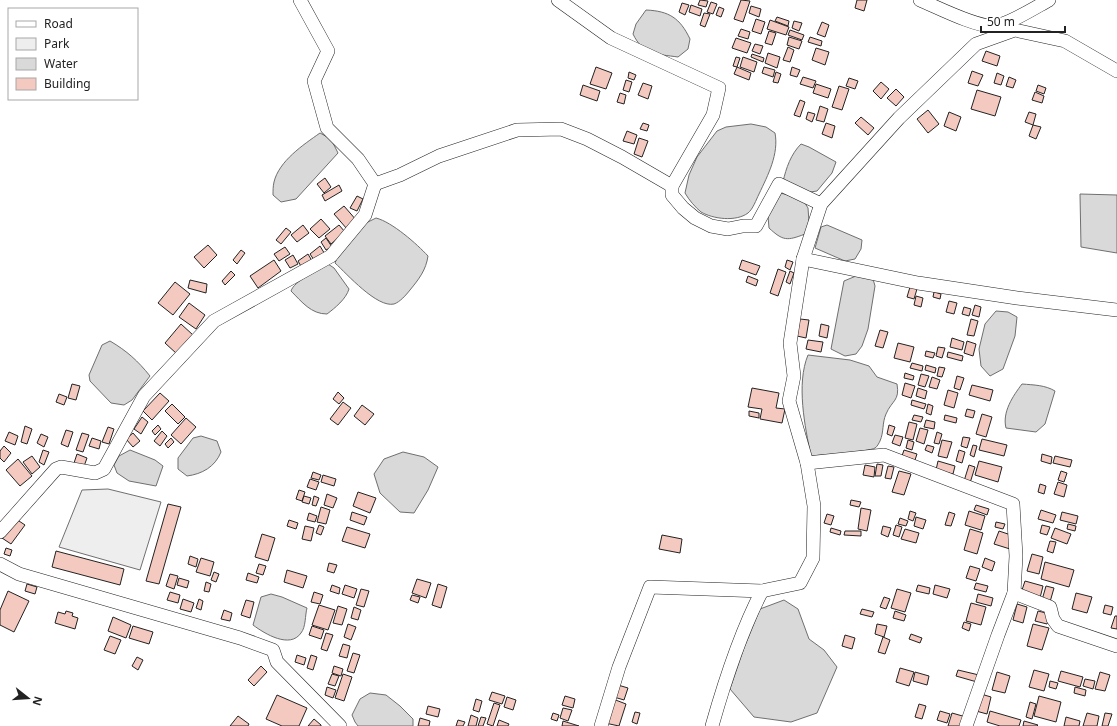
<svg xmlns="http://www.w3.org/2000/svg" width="1117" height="726" viewBox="0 0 1117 726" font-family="'Noto Sans',sans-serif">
	<rect width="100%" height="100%" fill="#fff"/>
	<polygon fill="#eee" stroke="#6f6f6f" points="108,489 161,502 140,570 59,547 82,490"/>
	<g fill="#d9d9d9" stroke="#6f6f6f">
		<path d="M646 10C669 11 680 18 690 39L688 49 678 57C657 54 643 55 633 34L636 24Z"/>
		<path d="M751 124 766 127 775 133C779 154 768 175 759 194 756 200 753 209 748 213 736 222 713 219 701 212 695 207 689 200 685 193L689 175 697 157 717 131 726 127Z"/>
		<path d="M320 133 331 139 338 153 296 199 281 202 273 195C273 191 273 186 274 182 279 161 303 145 320 133Z"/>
		<path d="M801 144 809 147 836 162 832 173 817 191 810 192 783 182C786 168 791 154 801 144Z"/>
		<path d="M780 193 797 197 803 200 808 208 809 222 805 234C787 241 783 241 769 228L768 216Z"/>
		<polygon points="1080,194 1117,195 1117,253 1081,247"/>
		<path d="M376 218C392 222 417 244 428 256 426 270 419 279 410 290 406 295 400 302 394 304 377 308 347 274 335 263L338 255 366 223Z"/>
		<polygon points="827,225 862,240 861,249 855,259 845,261 815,248 821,227"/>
		<path d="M328 264 334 268 349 289C346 299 335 308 327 314 311 314 302 302 291 291 294 281 318 270 328 264Z"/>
		<polygon points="856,276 873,279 875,286 868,329 862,346 856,354 845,356 831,349 844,281"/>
		<polygon points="996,311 1008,312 1017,317 1015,336 1003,369 990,376 981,366 979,349 985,324"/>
		<path d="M110 341C127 351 138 361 150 376L132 400 124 405 111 403 90 381 89 375 102 345Z"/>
		<path d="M808 355 850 360 869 366 877 377 897 384C900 401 892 400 886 414 882 423 884 432 880 441 879 443 877 447 875 448 868 452 821 455 811 456 805 427 796 384 808 355Z"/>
		<path d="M1022 384C1034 385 1045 385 1055 391L1045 424 1036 432 1006 428C1002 412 1013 396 1022 384Z"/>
		<path d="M201 436 217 441 221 452C215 467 202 474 187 476L178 469V458L193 438Z"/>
		<polygon points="130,450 155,460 163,466 156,486 129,481 117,473 114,465 119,456"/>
		<polygon points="403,452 424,457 438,467 428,490 414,513 400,512 380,493 374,474 384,459"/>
		<path d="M271 594 282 597 307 608C305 615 306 627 301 633 290 649 265 634 253 625L261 597Z"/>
		<polygon points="784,600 798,609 809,639 824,650 837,667 817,713 791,722 754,717 730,689 744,648 760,609"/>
		<polygon points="370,693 386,695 400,706 413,719 413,726 358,726 355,722 352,715 360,699"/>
	</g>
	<g fill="#f3c9c0" stroke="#222">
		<polygon points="700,0 708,1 706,7 698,5"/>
		<polygon points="741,0 750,1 743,22 734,19"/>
		<polygon points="857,0 867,0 864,11 855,8"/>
		<polygon points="711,2 717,4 713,14 707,12"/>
		<polygon points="682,3 689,5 685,15 679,12"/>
		<polygon points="691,5 702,9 700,16 689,12"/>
		<polygon points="751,6 761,9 759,17 749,13"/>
		<polygon points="719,7 724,9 721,17 716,15"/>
		<polygon points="704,13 710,14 705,27 700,25"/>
		<polygon points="777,17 789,21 788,26 775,21"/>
		<polygon points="756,19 765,22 761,34 752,31"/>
		<polygon points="770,20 789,27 786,35 767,29"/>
		<polygon points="794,21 802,23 799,31 792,28"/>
		<polygon points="822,22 829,25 825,37 817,34"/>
		<polygon points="741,29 750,32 748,39 738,36"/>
		<polygon points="790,30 804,35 802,40 788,35"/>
		<polygon points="769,31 776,33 772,45 765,43"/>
		<polygon points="789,37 802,41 799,49 787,45"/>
		<polygon points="810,37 822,41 821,46 808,42"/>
		<polygon points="736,38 751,43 747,53 732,48"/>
		<polygon points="755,44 763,46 760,54 752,51"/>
		<polygon points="788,47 794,50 790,62 783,60"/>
		<polygon points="816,48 829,52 825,65 812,60"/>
		<polygon points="986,51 1000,56 997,66 982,61"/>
		<polygon points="768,53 780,57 777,68 765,63"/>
		<polygon points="752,54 764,58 763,62 751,57"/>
		<polygon points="736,57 740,58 737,67 733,66"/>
		<polygon points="743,57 757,62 754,72 740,67"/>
		<polygon points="596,67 612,73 606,89 590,84"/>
		<polygon points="737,67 751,73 749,80 734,74"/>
		<polygon points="764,67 775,70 773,77 762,73"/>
		<polygon points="792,67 800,70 797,77 790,75"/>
		<polygon points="972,71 983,75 978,86 968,83"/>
		<polygon points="629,72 636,75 634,80 628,78"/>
		<polygon points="776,72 781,74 778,83 773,82"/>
		<polygon points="997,73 1004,76 1001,85 994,83"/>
		<polygon points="803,77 816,81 813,88 800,84"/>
		<polygon points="1009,77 1016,80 1013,88 1006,86"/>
		<polygon points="849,78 858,81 855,89 846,86"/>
		<polygon points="626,80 632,82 629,92 623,90"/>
		<polygon points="881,82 889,89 881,99 873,91"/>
		<polygon points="643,83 652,86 648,99 638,95"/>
		<polygon points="816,84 831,89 828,98 813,93"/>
		<polygon points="583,85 600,91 597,101 580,95"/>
		<polygon points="1038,85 1046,88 1044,94 1036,91"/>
		<polygon points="839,86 849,89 842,110 832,107"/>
		<polygon points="896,89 904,97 896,106 887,98"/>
		<polygon points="977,90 1001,97 995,116 971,109"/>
		<polygon points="1035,92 1044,96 1042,103 1032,100"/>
		<polygon points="620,93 626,95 624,104 617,102"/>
		<polygon points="800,100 805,102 800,117 794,115"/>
		<polygon points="820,106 828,109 824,122 816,120"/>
		<polygon points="928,110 939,124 928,133 917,119"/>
		<polygon points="808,112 815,114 812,122 806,119"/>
		<polygon points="949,112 961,117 956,131 944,126"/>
		<polygon points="1029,112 1036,114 1033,125 1025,122"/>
		<polygon points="861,117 874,128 868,135 855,123"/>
		<polygon points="643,123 649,125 647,131 640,129"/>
		<polygon points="826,123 835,126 832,138 822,134"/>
		<polygon points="1033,125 1041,127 1036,139 1029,136"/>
		<polygon points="627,131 637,135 634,144 623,141"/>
		<polygon points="639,138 648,141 642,157 634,154"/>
		<polygon points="325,178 331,187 324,193 317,184"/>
		<polygon points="339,185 342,191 325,201 322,195"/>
		<polygon points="357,196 363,199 357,211 350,208"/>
		<polygon points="344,206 357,221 347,229 334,214"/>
		<polygon points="321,219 330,229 319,238 310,229"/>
		<polygon points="303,225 309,233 297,242 291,235"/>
		<polygon points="339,225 345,232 331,244 325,236"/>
		<polygon points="286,228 291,232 281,244 276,240"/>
		<polygon points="326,238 332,247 326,250 321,242"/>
		<polygon points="208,245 217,255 204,268 194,257"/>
		<polygon points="320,246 326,256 316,263 310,254"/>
		<polygon points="285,247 290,254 279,261 274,254"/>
		<polygon points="241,250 245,253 237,264 233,260"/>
		<polygon points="308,254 312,261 302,268 298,261"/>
		<polygon points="293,255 298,264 290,268 285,260"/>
		<polygon points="274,260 281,271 258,288 250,276"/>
		<polygon points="742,260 760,266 756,275 739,269"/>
		<polygon points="787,260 793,262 790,270 785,267"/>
		<polygon points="778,269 786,272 778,296 770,293"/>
		<polygon points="231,271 235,275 225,285 222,281"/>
		<polygon points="790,271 794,273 790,284 786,282"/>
		<polygon points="748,276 758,280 756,286 746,282"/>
		<polygon points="190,280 207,284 206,293 188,288"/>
		<polygon points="175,282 190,294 173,315 158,303"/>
		<polygon points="910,287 917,289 914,299 907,297"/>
		<polygon points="934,292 941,294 940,299 933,297"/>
		<polygon points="916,296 923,298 921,307 914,305"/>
		<polygon points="949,301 957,303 954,314 946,312"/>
		<polygon points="189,303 205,315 196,329 179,317"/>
		<polygon points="975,305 981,307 979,317 972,315"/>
		<polygon points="964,307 971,309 969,316 962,314"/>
		<polygon points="800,319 809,320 806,338 797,336"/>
		<polygon points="971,319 978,321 974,336 967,335"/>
		<polygon points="181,324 193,335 177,354 165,343"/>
		<polygon points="821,324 829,326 827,338 819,336"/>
		<polygon points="880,330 888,332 883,348 875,346"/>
		<polygon points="952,338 964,342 962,350 950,347"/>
		<polygon points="808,340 823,342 821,352 806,349"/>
		<polygon points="967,341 976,344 973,356 964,353"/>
		<polygon points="898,343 914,347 910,362 894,358"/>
		<polygon points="938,347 945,348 942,358 936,356"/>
		<polygon points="926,351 935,353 933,358 925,356"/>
		<polygon points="948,352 963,356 962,361 947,357"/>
		<polygon points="912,363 923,366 922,371 910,368"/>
		<polygon points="926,365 936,368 935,373 925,370"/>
		<polygon points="939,367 945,368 942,377 937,376"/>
		<polygon points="905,373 914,376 913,380 904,378"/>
		<polygon points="921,374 929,376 925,387 918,385"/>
		<polygon points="957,376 964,378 960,390 954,388"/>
		<polygon points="932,377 940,380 937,389 929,387"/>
		<polygon points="905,383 915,386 911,398 902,395"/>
		<polygon points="72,384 80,386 76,400 68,398"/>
		<polygon points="972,385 993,390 990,401 969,395"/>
		<polygon points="752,388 779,393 776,408 785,409 782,423 760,419 762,409 748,407"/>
		<polygon points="918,388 927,391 925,399 916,396"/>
		<polygon points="948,390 958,393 954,408 944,405"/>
		<polygon points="338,392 344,398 339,404 333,399"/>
		<polygon points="160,393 169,401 152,420 143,411"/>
		<polygon points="59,394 67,397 64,405 56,402"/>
		<polygon points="912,400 926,404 924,409 911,405"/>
		<polygon points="343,402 351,408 338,425 330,419"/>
		<polygon points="172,404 185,417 178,424 165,411"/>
		<polygon points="928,404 933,406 931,415 926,413"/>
		<polygon points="362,405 374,414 365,425 354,416"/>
		<polygon points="967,409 975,411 973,418 965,416"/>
		<polygon points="749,411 759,413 759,418 749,416"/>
		<polygon points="982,414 992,417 986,437 976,434"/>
		<polygon points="914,415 923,417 921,422 912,420"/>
		<polygon points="945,415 957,418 956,423 944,420"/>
		<polygon points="142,417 148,422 141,434 134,429"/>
		<polygon points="186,418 196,427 181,444 171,435"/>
		<polygon points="926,420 935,422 934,429 924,427"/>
		<polygon points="909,422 917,424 913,440 905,438"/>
		<polygon points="158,425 161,429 155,435 152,431"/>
		<polygon points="889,425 895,427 892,436 887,434"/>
		<polygon points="25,426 32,429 27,444 21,442"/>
		<polygon points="108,427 114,429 109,444 102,442"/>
		<polygon points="920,428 928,430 924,444 916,441"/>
		<polygon points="66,430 73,432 68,447 61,444"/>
		<polygon points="162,431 167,436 160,446 154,441"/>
		<polygon points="9,432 18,436 15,445 5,441"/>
		<polygon points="937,432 942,434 939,444 934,443"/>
		<polygon points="82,433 89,435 83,452 76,450"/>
		<polygon points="133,433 140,441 133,447 126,439"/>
		<polygon points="41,434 48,437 44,447 37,443"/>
		<polygon points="895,435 903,437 900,446 892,443"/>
		<polygon points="963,437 970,438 967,448 961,446"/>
		<polygon points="92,438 101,441 99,449 89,446"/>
		<polygon points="171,438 174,442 168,448 165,444"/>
		<polygon points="982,439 1007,445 1004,456 979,450"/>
		<polygon points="908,440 914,442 912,450 906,448"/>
		<polygon points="942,440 952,442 947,458 938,456"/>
		<polygon points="927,445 934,447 932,453 925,450"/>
		<polygon points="973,445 977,446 974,457 970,455"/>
		<polygon points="4,446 11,453 4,462 0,458 0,451"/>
		<polygon points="43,450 49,452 44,465 39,462"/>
		<polygon points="904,450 917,454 915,460 902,456"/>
		<polygon points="959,450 965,452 962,463 956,461"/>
		<polygon points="77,454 87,458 83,469 73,466"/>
		<polygon points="1042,454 1052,457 1051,464 1041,461"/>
		<polygon points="32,456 40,467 32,474 23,462"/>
		<polygon points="1055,456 1072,460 1070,467 1053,463"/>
		<polygon points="18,459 32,476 20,486 6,470"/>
		<polygon points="938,461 955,466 953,474 936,470"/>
		<polygon points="979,461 1002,467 998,482 975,475"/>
		<polygon points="877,464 883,465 881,476 875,476"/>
		<polygon points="865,465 875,467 874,477 863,475"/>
		<polygon points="969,465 975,467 970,483 964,481"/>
		<polygon points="888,466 894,467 891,479 885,478"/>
		<polygon points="899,471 911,474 904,495 892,492"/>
		<polygon points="1061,471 1067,473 1064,482 1058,480"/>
		<polygon points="313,472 321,475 319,480 311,478"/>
		<polygon points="323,475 336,479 334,486 321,482"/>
		<polygon points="310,479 319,482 316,490 307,487"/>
		<polygon points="1058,482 1067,485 1064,497 1054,494"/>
		<polygon points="1040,484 1046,486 1044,494 1038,492"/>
		<polygon points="299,490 305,492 302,501 296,499"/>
		<polygon points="358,492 376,498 370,513 353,506"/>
		<polygon points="327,494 337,498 333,508 324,505"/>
		<polygon points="304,496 311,498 309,504 302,502"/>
		<polygon points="314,496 319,498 316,506 312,505"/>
		<polygon points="851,500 861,502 859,507 850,505"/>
		<polygon points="168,504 181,507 159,584 146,581"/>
		<polygon points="976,505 989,509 987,515 974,510"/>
		<polygon points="321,507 330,510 326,524 317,522"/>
		<polygon points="861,508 871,510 867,531 858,529"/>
		<polygon points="1041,510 1056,515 1053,523 1038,519"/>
		<polygon points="910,511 916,513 913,521 908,519"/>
		<polygon points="969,511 985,516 981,530 965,525"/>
		<polygon points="352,512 367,517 364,525 350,520"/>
		<polygon points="949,512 955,514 951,526 945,525"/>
		<polygon points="1062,512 1078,516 1076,524 1060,520"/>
		<polygon points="309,513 317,516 315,522 307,520"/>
		<polygon points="827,514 834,516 831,525 824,523"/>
		<polygon points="916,517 926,520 923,529 914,526"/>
		<polygon points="900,518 908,521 906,526 898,524"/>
		<polygon points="16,519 25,525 11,544 2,538"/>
		<polygon points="289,520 298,523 296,529 287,526"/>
		<polygon points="996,522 1005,524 1003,529 995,527"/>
		<polygon points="1068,524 1076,526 1075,531 1067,529"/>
		<polygon points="319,525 324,527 321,535 316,533"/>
		<polygon points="896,525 902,527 899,537 893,535"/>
		<polygon points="1042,525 1050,527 1047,535 1040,533"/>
		<polygon points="305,526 314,528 311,541 302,539"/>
		<polygon points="883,526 891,528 888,537 881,534"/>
		<polygon points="347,527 370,534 365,548 342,541"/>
		<polygon points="831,528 841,531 840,535 830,532"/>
		<polygon points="1055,528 1071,534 1067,544 1051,538"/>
		<polygon points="905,529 919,533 916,543 901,539"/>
		<polygon points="970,529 983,533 977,554 964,550"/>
		<polygon points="845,531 861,531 861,536 844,535"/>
		<polygon points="999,531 1014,536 1010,549 994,544"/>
		<polygon points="262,534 275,538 268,561 255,557"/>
		<polygon points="662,535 682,539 680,553 659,549"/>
		<polygon points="1050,541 1056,542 1053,553 1047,551"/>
		<polygon points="6,548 12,550 10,556 4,554"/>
		<polygon points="56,551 124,569 120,585 52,567"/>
		<polygon points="1032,554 1043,557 1039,574 1027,571"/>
		<polygon points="190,556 198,559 196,567 188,564"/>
		<polygon points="201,558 214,562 210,576 196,572"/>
		<polygon points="985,558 995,562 992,571 982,567"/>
		<polygon points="1045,562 1074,570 1069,587 1041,579"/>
		<polygon points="329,563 337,565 334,573 327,571"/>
		<polygon points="259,564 266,566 263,575 256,573"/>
		<polygon points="970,566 980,569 976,581 966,578"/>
		<polygon points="287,570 307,576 303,588 284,582"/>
		<polygon points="214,572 219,574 216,582 211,580"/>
		<polygon points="248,573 259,577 257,583 246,580"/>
		<polygon points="170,574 178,576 174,589 166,586"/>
		<polygon points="179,578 189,581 187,588 177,585"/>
		<polygon points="417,579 431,583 426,598 412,593"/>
		<polygon points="1025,581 1043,586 1040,598 1021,593"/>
		<polygon points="206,582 211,584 209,592 204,591"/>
		<polygon points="976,583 988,586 986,592 974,589"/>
		<polygon points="27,584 37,587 35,594 25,591"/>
		<polygon points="438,584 447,587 441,608 432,605"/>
		<polygon points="332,585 340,588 339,594 330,591"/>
		<polygon points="345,585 357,589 354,598 342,594"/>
		<polygon points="918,585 930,588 929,594 916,591"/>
		<polygon points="935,585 950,589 947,598 933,594"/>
		<polygon points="1046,586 1054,588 1050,602 1042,600"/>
		<polygon points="361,589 369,591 364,607 356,605"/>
		<polygon points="897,589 911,593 905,612 891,608"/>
		<polygon points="8,591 29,601 14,632 0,625 0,610"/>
		<polygon points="170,592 180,595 178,603 167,600"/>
		<polygon points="314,592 323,595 320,604 311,602"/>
		<polygon points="1076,593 1092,597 1087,613 1072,609"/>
		<polygon points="978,594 993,598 991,606 976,602"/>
		<polygon points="412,595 420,597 418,603 410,600"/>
		<polygon points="884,597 890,599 886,609 880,607"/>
		<polygon points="183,599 194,603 191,612 180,609"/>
		<polygon points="199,599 203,601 201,610 196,608"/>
		<polygon points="246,600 254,602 250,618 241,615"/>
		<polygon points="971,603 986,607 981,625 966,621"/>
		<polygon points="1017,604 1027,607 1023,623 1013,620"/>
		<polygon points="319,605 335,610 328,630 312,625"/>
		<polygon points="1105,605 1113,607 1111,615 1103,613"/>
		<polygon points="338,606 347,609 342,625 333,623"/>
		<polygon points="354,607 361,610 358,620 351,618"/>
		<polygon points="862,609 874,612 872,617 860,614"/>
		<polygon points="224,610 232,613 230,621 221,619"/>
		<polygon points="66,611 73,613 72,616 78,618 75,629 55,623 58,612 65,614"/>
		<polygon points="895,611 906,615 904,621 893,618"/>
		<polygon points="1038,611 1050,614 1047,624 1035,621"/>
		<polygon points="1115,616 1117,616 1117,629 1111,628"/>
		<polygon points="113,617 131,625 126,638 108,631"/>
		<polygon points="964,622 971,624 969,631 962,628"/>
		<polygon points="348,624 356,627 351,640 344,637"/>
		<polygon points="877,624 887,626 884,637 875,634"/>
		<polygon points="1033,624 1049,628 1042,650 1027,646"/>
		<polygon points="133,626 153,632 149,644 129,638"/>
		<polygon points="312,626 324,630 321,639 309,635"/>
		<polygon points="326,633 333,635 327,651 321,649"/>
		<polygon points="911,634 922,638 920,643 909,639"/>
		<polygon points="845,635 855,638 852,649 842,646"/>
		<polygon points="110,636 121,640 115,654 104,650"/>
		<polygon points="883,637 890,640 885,654 878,652"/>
		<polygon points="343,644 350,646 347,658 339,656"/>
		<polygon points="353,653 360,655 354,673 347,671"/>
		<polygon points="297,655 306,658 304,665 295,662"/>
		<polygon points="311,655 317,657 313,670 307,668"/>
		<polygon points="137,657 143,660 138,670 132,666"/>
		<polygon points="261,666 267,672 254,686 248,680"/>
		<polygon points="334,666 343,669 341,676 332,673"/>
		<polygon points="900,668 914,672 909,686 896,682"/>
		<polygon points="958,670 979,675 977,682 956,676"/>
		<polygon points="1034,670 1049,674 1044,691 1029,687"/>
		<polygon points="1061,671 1083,677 1080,687 1058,681"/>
		<polygon points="915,672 929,676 927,685 913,681"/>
		<polygon points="997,672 1010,676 1005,693 992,690"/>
		<polygon points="1100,672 1110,675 1105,691 1095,689"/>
		<polygon points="332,674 339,676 335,686 328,684"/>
		<polygon points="343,674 352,677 344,701 335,698"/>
		<polygon points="1085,679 1095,681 1093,689 1083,686"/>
		<polygon points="1050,681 1058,683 1056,689 1049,687"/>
		<polygon points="618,685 628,688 624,700 614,697"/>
		<polygon points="327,687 336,690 333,698 325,695"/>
		<polygon points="1075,687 1086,690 1085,696 1074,693"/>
		<polygon points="492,692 505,696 502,704 489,700"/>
		<polygon points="981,694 991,697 987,714 976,711"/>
		<polygon points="277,695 307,708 299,726 282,726 266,719"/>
		<polygon points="565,696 575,699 573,708 562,705"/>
		<polygon points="1039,696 1061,702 1056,722 1034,716"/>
		<polygon points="507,697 516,700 513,710 504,707"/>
		<polygon points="476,699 482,701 479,712 473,710"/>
		<polygon points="613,699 626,704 619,726 605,723"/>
		<polygon points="1030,702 1036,704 1032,719 1026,717"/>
		<polygon points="494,703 500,705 493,726 487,724"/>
		<polygon points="919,704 926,706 922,719 915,717"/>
		<polygon points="428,706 440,709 438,717 426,714"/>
		<polygon points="563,708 572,710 568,721 560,718"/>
		<polygon points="940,711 950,714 947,723 937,720"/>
		<polygon points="990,711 1021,720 1019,726 1000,726 987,722"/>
		<polygon points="635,712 640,713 637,724 632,722"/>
		<polygon points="553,713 559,715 557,721 551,719"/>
		<polygon points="952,713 966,717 964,726 948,726"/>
		<polygon points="1087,713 1099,716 1097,726 1083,726"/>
		<polygon points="1105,713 1112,714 1108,726 1102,726"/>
		<polygon points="471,715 478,718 476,726 468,726"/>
		<polygon points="238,716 249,724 248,726 230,726"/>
		<polygon points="481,717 486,718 483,726 478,726"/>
		<polygon points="1066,717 1080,721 1079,726 1064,726"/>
		<polygon points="420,718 430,721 429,726 418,726"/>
		<polygon points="314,719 321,725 321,726 308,726"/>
		<polygon points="458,720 465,722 463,726 456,726"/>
		<polygon points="499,720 509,724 508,726 497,726"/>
		<polygon points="563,721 579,726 562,726"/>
		<polygon points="1024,721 1038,725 1037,726 1023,726"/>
	</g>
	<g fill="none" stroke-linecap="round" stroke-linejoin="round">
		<defs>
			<g id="minor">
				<polyline points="558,0 611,38 719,88 713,115 672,186 672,195 683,208 695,218 711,226 728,229 743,226 756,226 779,184 821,204"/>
				<path d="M920 0C937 7 976 27 993 26 1006 26 1036 7 1049 0"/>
				<polyline points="375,184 400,175 439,156 517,130 561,129 587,139 622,157 672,186"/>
				<polyline points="803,259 918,283 1017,298 1117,310"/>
				<polyline points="807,463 884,455 1013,504 1016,556 1014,593 998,635 966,726"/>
				<polyline points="0,532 56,469 61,467 95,473 104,469 144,396 214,321 331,256 365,215 375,184 358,159 327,128 314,81 328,51 300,0"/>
				<polyline points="0,564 19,574 240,638 273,650 277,662 340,726"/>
				<polyline points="1014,593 1050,607 1053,619 1058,626 1117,646"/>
				<polyline points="601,726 619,667 650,587 762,591 800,583 813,558 814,506 807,463 789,401 794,376 790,343 803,259 821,204 899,118 976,44 1015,30 1065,41 1117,71"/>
				<path d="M712 726C725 680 740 633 762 591"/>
			</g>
		</defs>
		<use href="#minor" stroke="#222" stroke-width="14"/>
		<use href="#minor" stroke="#fff" stroke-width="13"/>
	</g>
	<rect x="8" y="8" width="130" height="92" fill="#ffffff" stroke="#a7a7a7"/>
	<rect x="16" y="21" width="20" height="6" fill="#ffffff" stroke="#a7a7a7"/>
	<text x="44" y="28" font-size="12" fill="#222222">Road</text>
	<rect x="16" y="38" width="20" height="12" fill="#eeeeee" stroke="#a7a7a7"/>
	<text x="44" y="48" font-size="12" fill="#222222">Park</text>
	<rect x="16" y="58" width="20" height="12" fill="#d9d9d9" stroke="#a7a7a7"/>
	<text x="44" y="68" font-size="12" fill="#222222">Water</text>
	<rect x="16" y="78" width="20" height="12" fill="#f3c9c0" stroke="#a7a7a7"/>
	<text x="44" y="88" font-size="12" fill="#222222">Building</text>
	<g transform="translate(28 698) rotate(107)" stroke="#ffffff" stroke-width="3" paint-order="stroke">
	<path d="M0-3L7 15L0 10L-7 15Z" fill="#222222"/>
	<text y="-6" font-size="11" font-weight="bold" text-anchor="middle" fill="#222222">N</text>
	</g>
	<path d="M981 26v6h84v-6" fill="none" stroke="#222222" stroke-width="2"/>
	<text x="987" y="26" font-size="12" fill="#222222" stroke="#ffffff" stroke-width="3" paint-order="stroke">50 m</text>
</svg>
